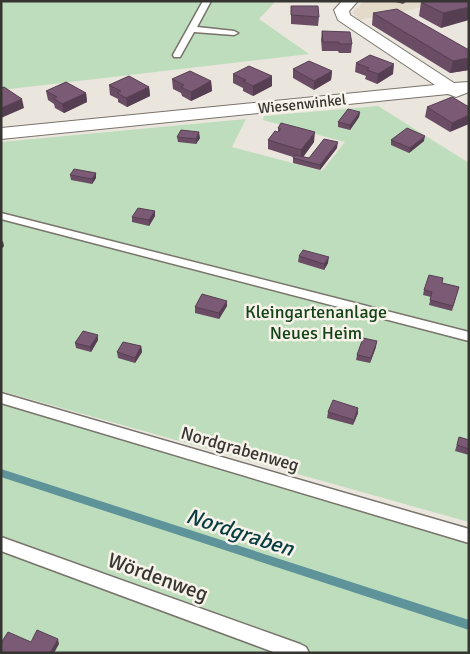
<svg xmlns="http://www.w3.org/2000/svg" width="470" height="654" viewBox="0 0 470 654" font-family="Signika,sans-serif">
	<rect width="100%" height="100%" fill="#ebe6dd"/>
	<polygon fill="#e3daca" points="364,1 444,1 399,13 359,20 353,12"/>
	<g fill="#bdddbc">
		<polygon points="1,1 276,1 259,19 309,54 1,90"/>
		<polygon points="378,106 469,163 469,522 1,391 1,142 246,119 232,147 322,171 345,142 263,120 264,116"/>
		<polygon points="1,392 469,543 469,653 1,653"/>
	</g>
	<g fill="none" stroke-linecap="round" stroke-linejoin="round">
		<polygon fill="#5d9399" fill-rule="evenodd" points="1,469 469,620 469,630 1,477"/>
		<defs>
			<g id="service">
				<polygon points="203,1 211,1 197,27 234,31 238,33 234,35 194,32 180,57 174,57 173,55"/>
				<polygon points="1,213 469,332 469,341 1,219"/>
				<polygon points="1,393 469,529 469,543 1,403"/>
				<polygon points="1,537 300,644 306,647 309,653 276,653 1,551"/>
			</g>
			<polygon id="minor" points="342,1 358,1 349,11 350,15 454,83 469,82 469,92 456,97 448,94 1,139 1,128 435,85 338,20 334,10"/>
		</defs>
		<use href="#service" stroke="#78736b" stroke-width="3"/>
		<use href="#minor" stroke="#78736b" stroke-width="2"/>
		<use href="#service" fill="#fff" fill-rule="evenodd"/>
		<use href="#minor" fill="#fff" fill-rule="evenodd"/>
	</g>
	<g fill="#6a4d65">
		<rect x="309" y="1" width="12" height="1"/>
		<polygon points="392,1 407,1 403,4"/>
		<polygon points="469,1 441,28 419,16 421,2"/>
		<polygon points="291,6 319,17 318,26 291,24"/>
		<polygon points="373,13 469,50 469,70 450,73 372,25"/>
		<polygon points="322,31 352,44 351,53 339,53 338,51 322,51 321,40"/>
		<polygon points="356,63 393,74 377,84 365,79 366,76 355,72"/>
		<polygon points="293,69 332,71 331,80 314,90 293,78"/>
		<polygon points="233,74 272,86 253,96 243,91 243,88 233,83"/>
		<polygon points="172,79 211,81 212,91 191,101 182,96 181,93 173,89"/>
		<polygon points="109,85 149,87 150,96 127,107 118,102 118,99 110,95"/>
		<polygon points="46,91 86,93 87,102 64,113 55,108 54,104 48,100"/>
		<polygon points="427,107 469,107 450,132 425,117"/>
		<polygon points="360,112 359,117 350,130 338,127 338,122"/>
		<polygon points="278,128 314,142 303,157 309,158 337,148 320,170 293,163 293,157 268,149 268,140 278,132"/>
		<polygon points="177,137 200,138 196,144 178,142"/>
		<polygon points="391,140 424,141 409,153 391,145"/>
		<polygon points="96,173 96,178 92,184 71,180 70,175"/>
		<polygon points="155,211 155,216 149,226 132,222 132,217"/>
		<polygon points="299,256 328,263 324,270 298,262"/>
		<polygon points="442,283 459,287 452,311 429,305 431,297 423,295 424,290"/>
		<polygon points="227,306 219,319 195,313 195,307"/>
		<polygon points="98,340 91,352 76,348 75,343"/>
		<polygon points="141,346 142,352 135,363 118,358 117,352"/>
		<polygon points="376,347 370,363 356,360 357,355"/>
		<polygon points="328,412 358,413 353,425 327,418"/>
		<polygon points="459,437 469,440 469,455 455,451"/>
	</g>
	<g fill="#563f52">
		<polygon points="469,7 469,20 441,28 443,13"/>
		<polygon points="469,58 469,70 450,73 453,61"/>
		<polygon points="394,64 393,74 377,84 378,74"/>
		<polygon points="332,71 331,80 314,90 314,81"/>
		<polygon points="272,76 272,86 253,96 253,86"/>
		<polygon points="211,81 212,91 191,101 191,92"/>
		<polygon points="149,87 150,96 127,107 126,98"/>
		<polygon points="86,93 87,102 64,113 62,104"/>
		<polygon points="22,99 24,108 1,118 1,108"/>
		<polygon points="360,112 359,117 350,130 350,125"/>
		<polygon points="469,115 469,124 450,132 452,123"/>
		<polygon points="199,132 200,138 196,144 196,139"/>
		<polygon points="315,132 314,142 301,160 301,150"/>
		<polygon points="425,136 424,141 409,153 410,148"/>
		<polygon points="338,142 337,148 320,170 320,165"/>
		<polygon points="96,173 96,178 92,184 92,179"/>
		<polygon points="155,211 155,216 149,226 149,220"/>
		<polygon points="3,241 4,246 1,250 1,243"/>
		<polygon points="329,257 328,263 324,270 324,264"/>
		<polygon points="227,301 227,306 219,319 219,313"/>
		<polygon points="98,335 98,340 91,352 90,347"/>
		<polygon points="377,341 376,347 370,363 371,358"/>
		<polygon points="141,346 142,352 135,363 135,358"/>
		<polygon points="358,408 358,413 353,425 354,420"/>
		<polygon points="58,639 59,644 54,653 50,653"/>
	</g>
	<g fill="#7b5a75" stroke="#563f52">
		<polygon points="425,1 469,1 469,7 443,13 421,2"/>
		<polygon points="291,6 318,6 319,17 291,15"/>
		<polygon points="397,9 469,50 469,58 453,61 373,13"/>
		<polygon points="322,31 350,32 352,44 339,44 339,42 323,42"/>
		<polygon points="370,55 394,64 378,74 367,70 369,68 356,63"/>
		<polygon points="309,61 332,71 314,81 293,69"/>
		<polygon points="249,66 272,76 253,86 243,81 246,80 233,74"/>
		<polygon points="190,71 211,81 191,92 181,87 184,85 172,79"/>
		<polygon points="129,76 149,87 126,98 117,93 121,91 109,85"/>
		<polygon points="66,82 86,93 62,104 53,98 57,97 46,91"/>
		<polygon points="4,87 22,99 1,108 1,88"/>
		<polygon points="452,97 469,107 469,115 452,123 427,107"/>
		<polygon points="348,109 360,112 350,125 338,122"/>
		<polygon points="281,123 315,132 301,150 268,140 275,131 278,132 281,129 278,128"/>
		<polygon points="407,128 425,136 410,148 391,140"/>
		<polygon points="181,130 199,132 196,139 177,137"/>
		<polygon points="324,139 338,142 320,165 293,158 295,155 309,158"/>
		<polygon points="74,169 96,173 92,179 70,175"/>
		<polygon points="138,208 155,211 149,220 132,217"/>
		<polygon points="303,250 329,257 324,264 299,256"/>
		<polygon points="429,275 443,278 442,283 459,287 453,306 430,300 432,292 424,290"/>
		<polygon points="202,294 227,301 219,313 195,307"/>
		<polygon points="83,331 98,335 90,347 75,343"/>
		<polygon points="363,338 377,341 371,358 357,355"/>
		<polygon points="123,342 141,346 135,358 117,352"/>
		<polygon points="333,400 358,408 354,420 328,412"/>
		<polygon points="459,437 469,440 469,449 457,445"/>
		<polygon points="37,630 58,639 50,653 1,653 1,643 8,632 31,642"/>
	</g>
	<g text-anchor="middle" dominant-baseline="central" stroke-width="5" stroke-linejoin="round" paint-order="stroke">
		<g font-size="15" fill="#373531" stroke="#f8f3ea">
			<text transform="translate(302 104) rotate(-6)">Wiesenwinkel</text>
		</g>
		<g font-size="18" fill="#144318" stroke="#f8f3ea">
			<text x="316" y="312">Kleingartenanlage<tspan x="316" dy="21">Neues Heim</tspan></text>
		</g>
		<g font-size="18" fill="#373531" stroke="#f8f3ea">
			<text transform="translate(240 449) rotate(16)">Nordgrabenweg</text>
		</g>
		<g font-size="21" fill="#373531" stroke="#f8f3ea">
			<text transform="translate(158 577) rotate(20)">Wördenweg</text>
		</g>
		<g font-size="22" font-style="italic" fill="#083e42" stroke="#f8f3ea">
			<text transform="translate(240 532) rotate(18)">Nordgraben</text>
		</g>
	</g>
	<rect width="470" height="654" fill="none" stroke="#373531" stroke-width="5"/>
</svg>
